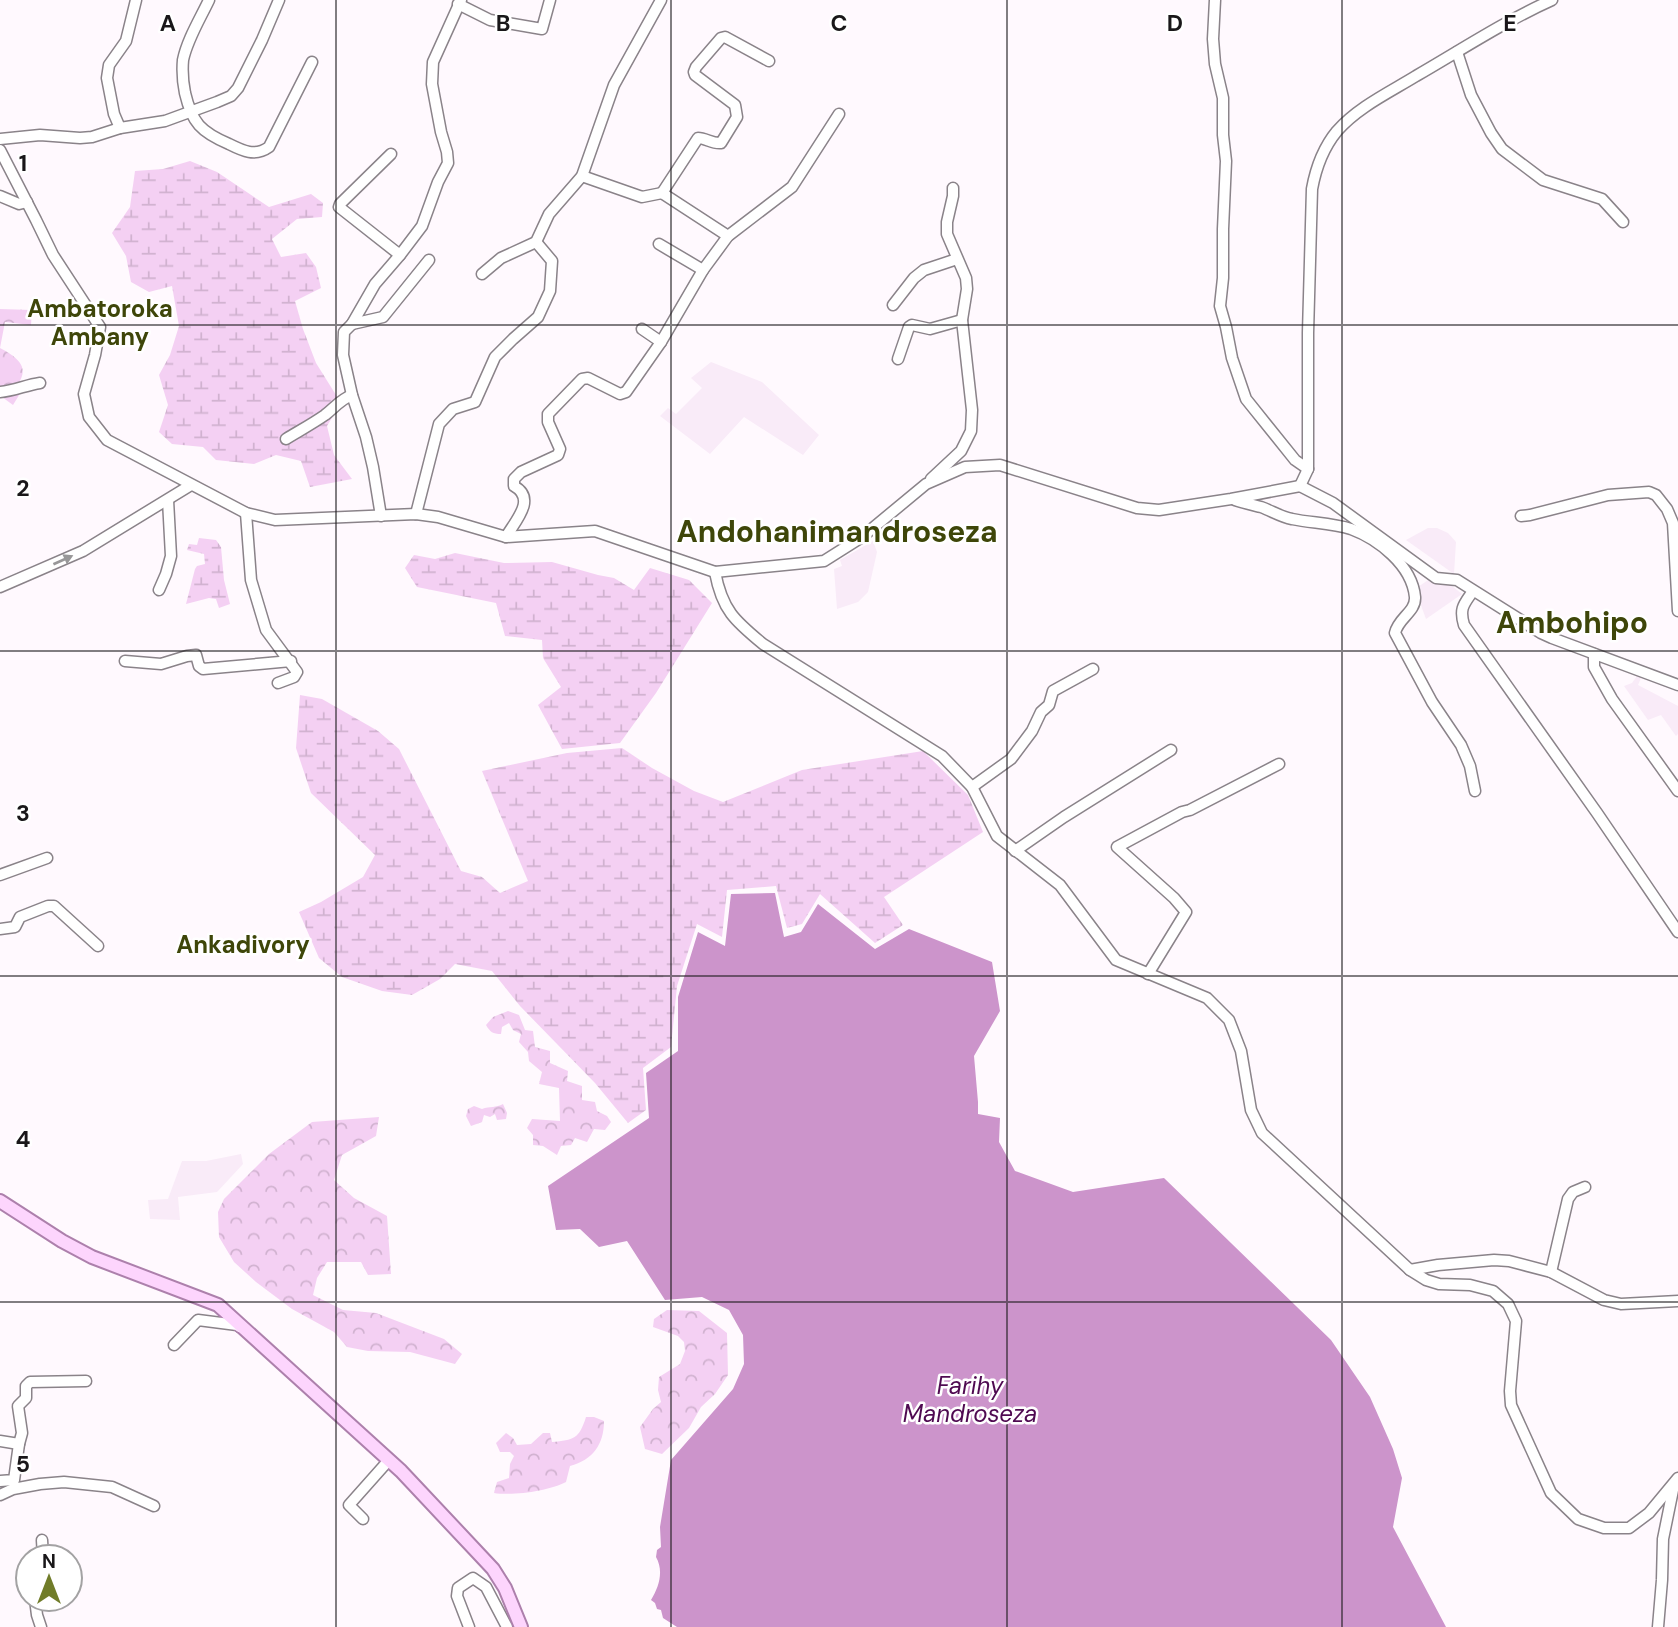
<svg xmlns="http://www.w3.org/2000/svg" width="1678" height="1627" viewBox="0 0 1678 1627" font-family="'DM Sans',sans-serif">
	<defs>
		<pattern id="forest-crowns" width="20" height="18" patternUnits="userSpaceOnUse" patternTransform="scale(1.75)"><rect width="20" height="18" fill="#f4d0f3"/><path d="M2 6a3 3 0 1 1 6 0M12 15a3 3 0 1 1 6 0" fill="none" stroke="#d1b2d0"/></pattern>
		<pattern id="wetland-marsh" width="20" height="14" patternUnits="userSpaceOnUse" patternTransform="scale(1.75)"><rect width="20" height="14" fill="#f4d0f3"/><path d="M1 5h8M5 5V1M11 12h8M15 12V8" fill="none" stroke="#d1b2d0"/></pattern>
	</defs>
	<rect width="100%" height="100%" fill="#fff9fe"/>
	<g fill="#f9ebf8">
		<polygon points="711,362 762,382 819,435 803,455 744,417 710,454 660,416 668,408 676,414 702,388 691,378"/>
		<polygon points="1428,528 1437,528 1448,533 1456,542 1454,574 1406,540"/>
		<polygon points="873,541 877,552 868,592 858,602 837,609 834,569 842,566 840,560"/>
		<polygon points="1437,574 1462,594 1426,619 1415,589"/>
		<polygon points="1637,676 1641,678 1638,685 1678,706 1678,734 1676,736 1661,715 1648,720 1624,686 1632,683"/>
		<polygon points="241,1154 243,1164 217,1192 178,1197 180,1220 150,1219 148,1200 168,1199 182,1161 206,1161"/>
	</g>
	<g fill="url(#forest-crowns)">
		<path d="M0 309 32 310 31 325 5 322 0 348C15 356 31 366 18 384L21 392 13 405 2 397 3 388 0 387Z"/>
		<path d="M508 1011 519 1015 525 1030 533 1031 535 1047 550 1051V1063L568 1071 567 1081 582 1086V1100L595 1102 597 1111 607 1116 611 1122 605 1130 594 1129 587 1142 575 1138 571 1145 561 1146 557 1155 543 1146 533 1145V1135L527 1128 532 1119 560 1121 559 1088 539 1084 542 1072 529 1061 528 1052 519 1042 521 1034 513 1030 509 1023 502 1027 501 1034C493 1034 490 1032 486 1025L493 1017Z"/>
		<path d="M503 1104 507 1113 506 1119 497 1120 495 1114 490 1117 484 1115 482 1122 471 1126 466 1116 468 1109 474 1106 482 1109C490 1106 496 1108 503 1104Z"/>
		<polygon points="379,1117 376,1136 342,1155 334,1180 354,1198 387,1216 391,1274 368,1275 361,1262 327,1262 317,1278 313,1295 343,1310 376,1313 444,1339 462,1354 455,1364 410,1352 368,1351 347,1347 334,1332 292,1309 256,1282 234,1262 219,1237 218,1212 224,1199 269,1154 312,1122"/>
		<polygon points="667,1310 699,1311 727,1333 728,1375 715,1394 701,1407 689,1428 662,1454 645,1449 640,1427 653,1409 661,1402 658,1390 659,1377 680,1364 685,1351 684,1342 678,1336 653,1327 654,1319"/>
		<path d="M586 1417H594L604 1421C604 1444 593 1460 570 1466L566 1482C549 1491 513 1496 494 1493L497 1482 509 1478 510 1464 514 1456 510 1452H500L496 1443 506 1433 513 1438 517 1445 531 1444 543 1433H550L552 1442C574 1440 579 1439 586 1417Z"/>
	</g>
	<g fill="url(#wetland-marsh)">
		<polygon points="190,161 217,172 269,207 311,194 323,203 322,217 297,219 272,239 281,257 306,253 316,267 321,288 295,301 303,329 316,363 341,403 327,426 334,455 352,479 310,487 301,461 276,455 254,464 216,460 203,447 172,444 159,432 168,405 159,375 170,355 179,326 172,286 149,292 131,282 126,256 112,233 130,207 135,171 163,169"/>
		<polygon points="199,538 216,540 221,547 224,580 230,604 219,608 216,599 209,598 186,604 195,569 197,566 205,564 204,554 187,550 189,544 197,545"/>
		<polygon points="455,553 504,563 552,562 598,575 614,578 634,590 650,568 689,580 712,603 656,693 620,743 562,749 538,705 561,687 543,658 542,640 505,636 496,603 417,587 405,568 414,555 435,559"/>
		<polygon points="300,695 322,699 378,731 399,749 461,871 482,877 500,893 528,881 482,771 567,753 622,748 652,768 694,791 723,802 802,770 923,751 968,795 983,832 884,897 903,925 875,943 820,894 802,924 787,928 776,886 727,890 722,937 697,924 677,986 671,1047 643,1068 646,1110 628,1123 595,1083 520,1006 492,971 455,964 440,979 412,995 382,991 342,977 319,958 299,912 321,902 363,877 375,855 311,793 296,748"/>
	</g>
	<path fill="#cc94cb" d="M775 893 784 937 801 932 818 904 875 949 909 929 992 962 1000 1011 974 1056 978 1102V1114L1000 1118 999 1142 1015 1171 1073 1192 1164 1178 1331 1340 1370 1397 1393 1449 1402 1478 1393 1527 1446 1627H677L663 1618 661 1610 657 1609 655 1603 651 1600C659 1587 664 1571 656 1557L657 1550 661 1547 660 1527 671 1460 733 1389 744 1364 743 1335 729 1310 702 1297 665 1300 627 1241 599 1247 580 1229 556 1230 548 1186 649 1118 646 1073 678 1051V997L698 932 725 946 731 894Z"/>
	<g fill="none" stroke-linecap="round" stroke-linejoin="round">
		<defs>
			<g id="minor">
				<path d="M209 0C200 19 187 40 183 60 182 71 183 83 185 93 192 123 201 132 229 144 243 151 255 157 269 147L312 62"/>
				<polyline points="1215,0 1213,39 1215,64 1223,98 1223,135 1226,161 1223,229 1223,278 1220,306 1226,327 1232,358 1246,399 1295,460 1308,469"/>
				<polyline points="458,4 490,20 542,29 550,0"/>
				<polyline points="1457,52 1471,95 1491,133 1502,149 1543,180 1602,199 1623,222"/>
				<polyline points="120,128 114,114 107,78 109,65 126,41 136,0"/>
				<polyline points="0,139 40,135 80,138 92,137 120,128 165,121 217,102 231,96 238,88 262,40 279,0"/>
				<polyline points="0,150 36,220 53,255 100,327 95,355 84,394 89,417 107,440 246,513 275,520 416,514 438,517 506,537 595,531 715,572 824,561 862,537 926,484 965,467 1000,465 1137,508 1159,510 1231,499 1300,486"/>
				<polyline points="391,154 340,204 339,207 400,255"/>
				<polyline points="582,176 642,197 662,193"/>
				<polyline points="0,196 19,204 27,202"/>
				<path d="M728 236 662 193 698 138C706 138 712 144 721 143L737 117 735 105 695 75 694 72 696 67 721 38 725 37 769 61"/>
				<polyline points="659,244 703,270"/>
				<polyline points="482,274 501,258 536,242 549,214 582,176 614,85 661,0"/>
				<polyline points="893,305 914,278 924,270 957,259"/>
				<polyline points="352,324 383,317 429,260"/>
				<polyline points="642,329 661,342"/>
				<polyline points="898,359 909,327 912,325 930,329 962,320"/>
				<path d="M0 392C14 391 26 385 40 383"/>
				<path d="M286 439C299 431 312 424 325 415 334 408 341 399 352 395"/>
				<polyline points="931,479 961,451 971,431 972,410 962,320 967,289 966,278 947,234 947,222 953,196 953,188"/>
				<path d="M1300 486 1308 469V333L1312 189C1316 167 1323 148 1337 131 1358 107 1390 92 1416 76 1461 50 1505 21 1552 0"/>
				<polyline points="1300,486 1333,503 1436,578 1457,580 1541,633 1552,638 1678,685"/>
				<path d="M1235 500C1244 503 1253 505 1261 507 1272 511 1281 517 1292 519 1311 523 1332 523 1351 529 1378 539 1412 565 1415 597 1416 612 1398 618 1395 633L1432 702 1461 745 1470 766 1475 791"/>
				<polyline points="246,513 251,580 266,630 297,672 294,677 278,683"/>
				<polyline points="416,514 439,424 453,409 475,402 495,357 513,339 538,317 550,291 552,261 536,242"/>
				<polyline points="381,516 373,467 366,437 352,395 343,355 344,332 352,324 375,284 400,255 422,226 438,182 448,163 447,152 441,132 432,84 433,62 461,0"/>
				<polyline points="1521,516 1530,515 1608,495 1649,492 1656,495 1667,509 1673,523 1678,611"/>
				<path d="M506 537C515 521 537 499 514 486V479L521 472 558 455 560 449 548 422V414L582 379 588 378 620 394 626 392 661 342 703 270 728 236 792 187 839 114"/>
				<path d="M715 572C722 610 735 621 763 644L942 756 972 787 997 836 1060 885 1116 960 1207 998 1229 1020 1241 1051 1251 1110 1262 1133 1410 1270 1426 1280 1439 1284 1470 1285 1493 1291 1508 1304 1516 1321 1510 1391 1511 1405 1551 1493 1578 1519 1604 1528H1629L1649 1513 1678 1478"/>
				<polyline points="0,587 83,551 191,485"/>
				<polyline points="159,590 166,574 171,556 168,500"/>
				<path d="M1473 591C1464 604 1459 608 1464 625L1597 813 1678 932"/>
				<polyline points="1594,654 1594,667 1612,699 1678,791"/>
				<polyline points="125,661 161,664 187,656 196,655 199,666 203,669 291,661"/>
				<polyline points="972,787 1011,759 1032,731 1041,712 1049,705 1053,691 1093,669"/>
				<polyline points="1015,851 1064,817 1171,750"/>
				<polyline points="0,875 47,858"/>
				<polyline points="0,929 15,927 20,917 48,906 54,906 98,946"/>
				<polyline points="1148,974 1186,912 1174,898 1117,847 1182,812 1190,810 1279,764"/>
				<polyline points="1410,1270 1438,1265 1494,1260 1509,1261 1551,1272 1604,1300 1621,1304 1678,1301"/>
				<polyline points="1551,1272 1568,1199 1573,1192 1585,1187"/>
				<polyline points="174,1345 198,1320 237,1325 240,1327"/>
				<polyline points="0,1441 19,1444 14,1480 0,1481"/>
				<polyline points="19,1444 22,1433 18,1406 26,1398 26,1386 30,1382 86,1381"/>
				<polyline points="0,1495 13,1489 40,1484 64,1482 112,1487 154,1506"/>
				<polyline points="363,1519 349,1505 389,1460"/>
				<polyline points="42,1540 43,1557"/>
				<polyline points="35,1599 37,1615 41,1627"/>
				<polyline points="469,1627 457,1596 458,1588 473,1578 486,1587 507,1627"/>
				<polyline points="1658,1627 1662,1580 1663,1539 1674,1485"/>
			</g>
			<polyline id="major" points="0,1201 62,1241 92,1257 218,1305 401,1471 478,1553 493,1569 505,1588 521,1627"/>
		</defs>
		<use href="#minor" stroke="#8a8389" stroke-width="13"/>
		<use href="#major" stroke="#ad80ac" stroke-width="16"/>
		<use href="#minor" stroke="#fff" stroke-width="10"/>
		<use href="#major" stroke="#fdd5fd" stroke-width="12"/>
	</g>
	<defs><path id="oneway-solid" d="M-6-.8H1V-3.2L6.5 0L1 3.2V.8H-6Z" transform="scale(1.75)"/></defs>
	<use fill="#989798" href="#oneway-solid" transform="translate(63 560) rotate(-24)"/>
	<path fill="none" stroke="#191719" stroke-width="2" stroke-opacity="0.55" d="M336 0V1627M671 0V1627M1007 0V1627M1342 0V1627M0 325H1678M0 651H1678M0 976H1678M0 1302H1678"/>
	<g text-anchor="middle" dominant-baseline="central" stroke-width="5" stroke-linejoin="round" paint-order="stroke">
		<g font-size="24" font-weight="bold" fill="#3e4609" stroke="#fff">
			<text x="100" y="308">Ambatoroka<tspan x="100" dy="28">Ambany</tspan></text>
			<text x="243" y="944">Ankadivory</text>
		</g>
		<g font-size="24" font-style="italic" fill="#4f0a51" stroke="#fff">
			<text x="970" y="1385">Farihy<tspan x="970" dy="28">Mandroseza</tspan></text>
		</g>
		<g font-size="30" font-weight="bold" fill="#3e4609" stroke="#fff">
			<text x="837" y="531">Andohanimandroseza</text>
			<text x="1572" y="622">Ambohipo</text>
		</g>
	</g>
	<g font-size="23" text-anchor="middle" font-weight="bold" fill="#191719" stroke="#fff" stroke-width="5" stroke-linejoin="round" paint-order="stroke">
		<text x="168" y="31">A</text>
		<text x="503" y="31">B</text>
		<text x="839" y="31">C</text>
		<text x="1175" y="31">D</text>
		<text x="1510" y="31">E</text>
		<text x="23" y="171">1</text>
		<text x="23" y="496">2</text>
		<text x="23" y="821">3</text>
		<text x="23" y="1147">4</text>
		<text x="23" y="1472">5</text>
	</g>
	<g transform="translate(49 1578)"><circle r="33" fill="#ffffff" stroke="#a3a2a3" stroke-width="2"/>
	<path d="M0-5L12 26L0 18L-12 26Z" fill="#707c29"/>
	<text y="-10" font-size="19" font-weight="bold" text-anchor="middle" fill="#191719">N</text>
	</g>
</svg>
